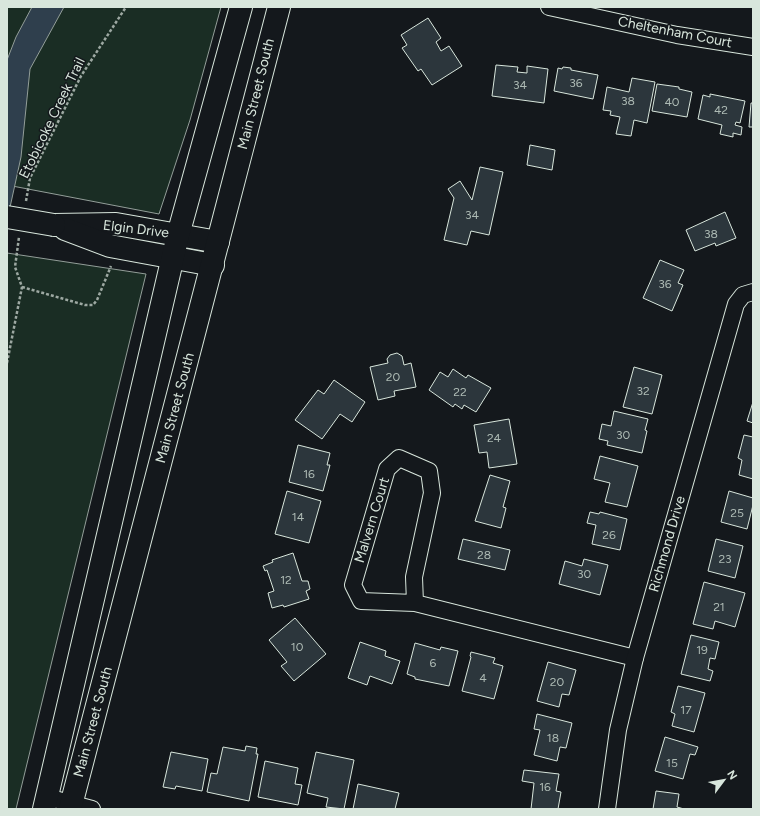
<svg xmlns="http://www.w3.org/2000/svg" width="760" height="816" viewBox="0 0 760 816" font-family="Figtree,sans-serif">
	<rect width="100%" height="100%" fill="#14181c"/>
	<g fill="#1a2d24" stroke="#939e99">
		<polygon points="7,7 221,7 190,120 159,214 7,185"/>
		<polygon points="7,253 146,274 16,809 7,809"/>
	</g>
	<polygon fill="#2f3f4d" stroke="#939e99" points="32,7 64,7 30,69 21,157 7,221 7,60 16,37"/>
	<g fill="#2c363c" stroke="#d8e6dc">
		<polygon points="428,18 441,38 436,42 441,51 449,46 462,66 432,85 421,69 418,71 402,48 407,45 401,35"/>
		<polygon points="496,65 518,67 517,72 527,73 527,66 548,69 544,103 492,96"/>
		<polygon points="563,67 571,68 571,70 598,75 593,99 554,91 558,68 562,69"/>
		<polygon points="632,78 655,82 647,123 634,120 631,136 616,134 620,117 610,115 611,111 603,110 607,87 629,92"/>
		<polygon points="657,84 679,87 679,89 692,92 687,117 652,111"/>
		<polygon points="710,94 745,101 740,123 736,122 735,125 742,127 741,135 733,133 733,137 720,134 722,125 698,119 703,95 710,97"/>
		<polygon points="751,103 753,103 753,127 749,127"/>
		<polygon points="530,145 555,150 552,170 527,165"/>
		<polygon points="480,167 503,172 489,235 471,231 467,245 444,240 454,198 448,189 460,181 472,200"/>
		<polygon points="725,212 736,238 716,246 715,243 695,251 686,230"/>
		<polygon points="660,260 684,270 678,283 683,285 672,311 643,298"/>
		<polygon points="397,353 402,356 404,365 411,363 416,387 394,391 395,396 378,400 370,367 388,363 387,359 390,355"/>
		<polygon points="634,367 662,375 652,414 623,407"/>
		<polygon points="453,369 466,378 468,375 491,388 476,412 464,405 462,409 455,404 453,407 429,390 440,372 448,377"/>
		<polygon points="334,380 365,402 352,422 340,414 322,439 295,420 318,390 324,394"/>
		<polygon points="753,402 753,423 747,421"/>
		<polygon points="614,411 648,419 645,430 647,431 642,453 607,445 608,441 599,439 602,424 611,426"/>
		<polygon points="509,419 517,464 489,468 487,452 479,453 474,425"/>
		<polygon points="744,435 753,437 753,479 739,475 742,460 738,458"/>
		<polygon points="298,445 330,453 327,465 330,465 323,491 289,482"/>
		<polygon points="600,456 638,466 627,507 605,502 610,483 594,479"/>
		<polygon points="490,475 510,481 503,507 506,508 501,528 475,521"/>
		<polygon points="287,491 321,501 309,543 275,534"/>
		<polygon points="729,491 753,498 753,505 747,529 721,522"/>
		<polygon points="590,512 599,514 600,512 627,519 620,550 592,544 596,525 587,523"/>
		<polygon points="463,539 510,550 505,570 458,559"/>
		<polygon points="716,539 743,546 735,578 708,571"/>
		<polygon points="293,553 302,581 308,581 310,589 306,591 309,599 284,607 283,605 272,608 268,593 274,591 267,570 265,571 263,566 273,562 272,560"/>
		<polygon points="584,559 608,565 600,595 559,584 565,561 582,566"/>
		<polygon points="704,582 745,593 735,627 715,621 713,629 693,624"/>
		<polygon points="295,618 326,654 294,681 281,666 287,662 269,640"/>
		<polygon points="691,635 719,642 715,659 710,658 708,669 713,671 710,681 681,674"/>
		<polygon points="360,642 386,651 385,656 400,661 392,684 370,676 367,685 348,678"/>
		<polygon points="415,643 440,650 441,647 458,651 449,686 415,679 415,677 407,674"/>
		<polygon points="471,652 495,658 493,663 503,666 494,699 462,691 471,657 470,656"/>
		<polygon points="548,662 576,670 569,695 562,694 559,707 537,701"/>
		<polygon points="678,686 705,693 694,732 672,726 675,714 671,712"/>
		<polygon points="537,714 572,723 566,748 560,747 557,761 534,755 540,730 534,729"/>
		<polygon points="665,737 698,747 695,755 690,754 683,779 655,771"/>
		<polygon points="246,746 257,748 256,754 258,754 249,801 207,792 211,773 217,774 223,747 245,751"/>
		<polygon points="171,752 208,759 202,791 176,786 175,789 163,787"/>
		<polygon points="316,752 354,760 344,809 326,807 328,798 307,793"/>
		<polygon points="265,761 298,768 295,784 302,785 298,805 258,797"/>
		<polygon points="524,770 559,774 556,791 561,792 558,809 531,809 534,783 522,781"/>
		<polygon points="358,784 399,793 395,809 353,809"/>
		<polygon points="656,791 679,794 677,807 684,809 653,809"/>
	</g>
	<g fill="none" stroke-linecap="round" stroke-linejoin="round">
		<defs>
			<g id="street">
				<polyline points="549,7 677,35 753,47"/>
				<polyline points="415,603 361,601 353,585 387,469 399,458 429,471 432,493 414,577 415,603 635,658"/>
				<polyline points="47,797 92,809"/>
				<polyline points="607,809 618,730 635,658 736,304 743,295 753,292"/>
			</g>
			<g id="secondary">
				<polyline points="54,225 116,224 218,242"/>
				<polyline points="65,229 110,246 213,265"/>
			</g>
			<g id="primary">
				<polyline points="44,809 178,235 241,7"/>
				<polyline points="70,809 279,7"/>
			</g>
		</defs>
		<use href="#street" stroke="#d8e6dc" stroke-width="18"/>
		<use href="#secondary" stroke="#d8e6dc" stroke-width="24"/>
		<use href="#primary" stroke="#d8e6dc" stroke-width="24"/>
		<g stroke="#9da8a2" stroke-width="2.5" stroke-dasharray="3 2" stroke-linecap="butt">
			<polyline points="26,201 30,178 81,76 126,7"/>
			<polyline points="22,287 85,305 93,305 97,300 111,266"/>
			<polyline points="7,363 22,287 15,267 19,237"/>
		</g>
		<use href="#street" stroke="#14181c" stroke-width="16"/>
		<use href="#secondary" stroke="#14181c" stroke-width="22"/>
		<use href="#primary" stroke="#14181c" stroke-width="22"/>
		<defs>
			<polyline id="secondary-bridge" points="7,217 54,225"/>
		</defs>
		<use href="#secondary-bridge" stroke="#d8e6dc" stroke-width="24" stroke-linecap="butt"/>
		<use href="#secondary-bridge" stroke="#14181c" stroke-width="22"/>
	</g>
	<g text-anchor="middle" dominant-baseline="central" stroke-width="3" stroke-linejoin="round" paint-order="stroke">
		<g font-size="12" fill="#adbab4">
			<text x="576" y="83">36</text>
			<text x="520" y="85">34</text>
			<text x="628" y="101">38</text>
			<text x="672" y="102">40</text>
			<text x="721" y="110">42</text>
			<text x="472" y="215">34</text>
			<text x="711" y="234">38</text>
			<text x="665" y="284">36</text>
			<text x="393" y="377">20</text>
			<text x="643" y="391">32</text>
			<text x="460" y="392">22</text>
			<text x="623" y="435">30</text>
			<text x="494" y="438">24</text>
			<text x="309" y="474">16</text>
			<text x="737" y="513">25</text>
			<text x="298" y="517">14</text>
			<text x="609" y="535">26</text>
			<text x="484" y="555">28</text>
			<text x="725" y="559">23</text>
			<text x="584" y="574">30</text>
			<text x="286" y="580">12</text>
			<text x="719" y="607">21</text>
			<text x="297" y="647">10</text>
			<text x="702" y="650">19</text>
			<text x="433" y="663">6</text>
			<text x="483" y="678">4</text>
			<text x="557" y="682">20</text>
			<text x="686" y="710">17</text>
			<text x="553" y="738">18</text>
			<text x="672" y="763">15</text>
			<text x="545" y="787">16</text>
		</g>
		<g font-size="14" fill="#d8e6dc" stroke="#14181c">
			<text transform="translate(675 32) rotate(11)">Cheltenham Court</text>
			<text transform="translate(256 94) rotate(-76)">Main Street South</text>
			<text transform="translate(52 118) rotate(-64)">Etobicoke Creek Trail</text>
			<text transform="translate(136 229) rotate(7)">Elgin Drive</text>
			<text transform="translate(175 408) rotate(-75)">Main Street South</text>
			<text transform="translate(372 520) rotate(-73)">Malvern Court</text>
			<text transform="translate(667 544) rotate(-74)">Richmond Drive</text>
			<text transform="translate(93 722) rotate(-75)">Main Street South</text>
		</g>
	</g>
	<rect width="760" height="816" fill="none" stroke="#d8e6dc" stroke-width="16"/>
	<g transform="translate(724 780) rotate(58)" stroke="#14181c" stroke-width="3" paint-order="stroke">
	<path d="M0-3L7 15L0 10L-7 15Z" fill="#d8e6dc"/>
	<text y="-6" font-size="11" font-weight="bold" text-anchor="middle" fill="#d8e6dc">N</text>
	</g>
</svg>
